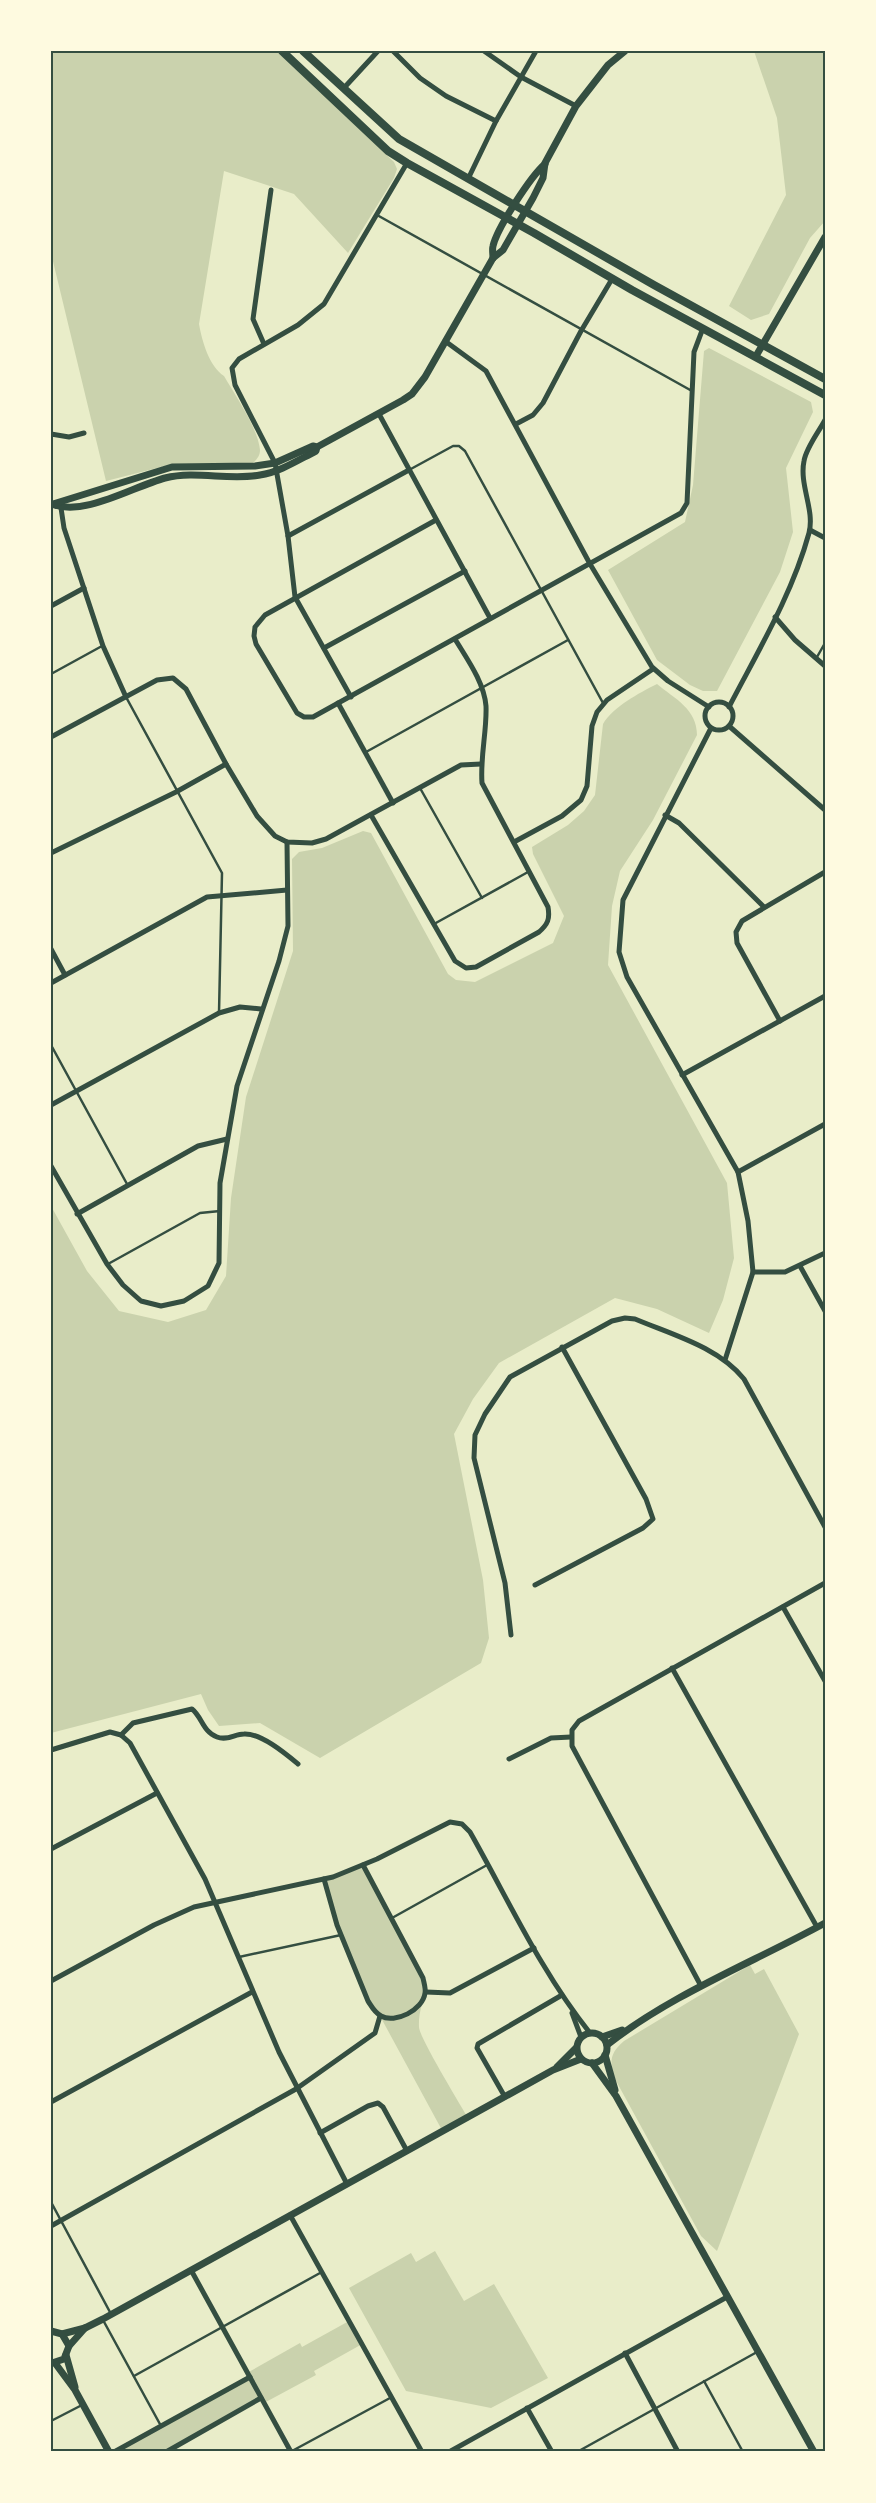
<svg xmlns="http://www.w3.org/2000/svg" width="876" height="2503" viewBox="0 0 876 2503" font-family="Figtree,sans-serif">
	<rect width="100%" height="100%" fill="#e9edc9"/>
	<g fill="#cad2ad">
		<path d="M51 51H277L394 162 397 169 394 178 348 253 294 194 224 171 199 324C202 341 209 366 224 376 235 395 258 428 260 450 260 456 257 459 253 463L173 464 106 481 51 253Z"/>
		<polygon points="754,51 825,51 825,221 810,238 769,314 751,320 729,306 786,195 777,118"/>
		<polygon points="709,348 811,402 813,412 786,468 793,532 780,572 717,691 703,691 690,685 657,660 608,570 685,522 693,485 704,351"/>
		<path d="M657 684C675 699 697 709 697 735L653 820 620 871 612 906 608 965 727 1183 734 1258 723 1300 709 1333 657 1309 615 1298 499 1363 473 1399 454 1434 483 1580 489 1638 481 1663 320 1758 260 1723 219 1726 208 1710 201 1694 51 1733V1206L87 1271 119 1311 168 1322 206 1310 226 1276 231 1198 246 1097 293 951 292 859 299 852 322 848 363 831 371 833 448 974 456 980 475 982 553 943 564 916 533 854 532 847 568 825 584 811 595 795 603 724C613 707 639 693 657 684Z"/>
		<path d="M363 1865 423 1978C427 1998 418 2008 419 2027 419 2037 460 2104 468 2118L443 2132 380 2016 374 2011 337 1925 324 1879Z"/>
		<path d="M750 1965 755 1974 764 1969 799 2034 717 2251 701 2236 615 2079C609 2061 610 2053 624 2041Z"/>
		<polygon points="435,2251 464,2301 494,2284 548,2378 491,2408 406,2391 349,2288 411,2253 416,2262"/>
		<polygon points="349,2321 364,2343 314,2371 316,2375 264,2403 261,2398 165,2452 114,2452 249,2377 247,2373 300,2343 302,2347"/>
	</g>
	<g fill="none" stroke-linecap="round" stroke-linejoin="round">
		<g stroke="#344e41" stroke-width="2.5">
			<polyline points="377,215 692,391"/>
			<polyline points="409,470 453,446 459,446 465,451 603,703"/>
			<polyline points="817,657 825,643"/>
			<polyline points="51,674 102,646"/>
			<polyline points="126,697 222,873 219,1013"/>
			<polyline points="366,752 568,640"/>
			<polyline points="420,788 482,898"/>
			<polyline points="434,924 528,872"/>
			<polyline points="51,1045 127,1184"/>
			<polyline points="108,1264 200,1213 220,1211"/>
			<polyline points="392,1918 487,1865"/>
			<polyline points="239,1957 341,1935"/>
			<polyline points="51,2202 111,2314"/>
			<polyline points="103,2320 161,2426"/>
			<polyline points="134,2376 320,2273"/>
			<polyline points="704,2381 743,2452"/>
			<polyline points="51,2421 82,2405"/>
			<polyline points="292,2451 390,2398"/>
			<polyline points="577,2452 757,2352"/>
		</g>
		<g stroke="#344e41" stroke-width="5">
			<polyline points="393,51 420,78 446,96 496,121"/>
			<polyline points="484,51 521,77 576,106"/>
			<polyline points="343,89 378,51"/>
			<polyline points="468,179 496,121 536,51"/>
			<polyline points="445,341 486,371 590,564 652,667 668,681 709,707"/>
			<polyline points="264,344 253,319 271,190"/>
			<polyline points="379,414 490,618"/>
			<polyline points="516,424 533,415 543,403 581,331 612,279"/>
			<polyline points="51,434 69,437 84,433"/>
			<polyline points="61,508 64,528 103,646 126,697"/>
			<polyline points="436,520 265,615 255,627 254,636 256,644 297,713 304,717 313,717 681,513 687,503 694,352 703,328"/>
			<polyline points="810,530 825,538"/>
			<polyline points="288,536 409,470"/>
			<polyline points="51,606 84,588"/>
			<polyline points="775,617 795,640 825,666"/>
			<polyline points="324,648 465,571"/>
			<polyline points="351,697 295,597 288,536 275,463 235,385 232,368 239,359 298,325 324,304 407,163"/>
			<circle cx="719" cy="716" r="14"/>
			<polyline points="338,703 393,803"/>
			<path d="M729 707C758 651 792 595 809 533 815 510 799 485 804 461 806 448 818 433 825 420"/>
			<polyline points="729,726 825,810"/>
			<polyline points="711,728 623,900 619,952 627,977 738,1172 748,1221 753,1272 725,1360"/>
			<polyline points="51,737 157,680 173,678 186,689 226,764 257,816 275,836 287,842 312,843 326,839 461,765 481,764"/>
			<path d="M371 815 455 961 466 968 476 967 539 932C548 924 550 919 548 907L482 783C480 757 487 731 486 706 484 682 467 659 455 639"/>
			<polyline points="665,815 679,823 764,907"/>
			<polyline points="514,842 562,816 581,800 587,786 592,726 597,712 607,700 653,669"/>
			<polyline points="51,853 176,792 226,764"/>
			<polyline points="51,949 65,975"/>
			<polyline points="51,983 207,897 287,890"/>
			<polyline points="780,1021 737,943 736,932 742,921 825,872"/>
			<polyline points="682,1075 825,996"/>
			<polyline points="51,1105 219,1013 240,1007 261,1009"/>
			<polyline points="51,1166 107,1264 123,1285 141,1301 161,1306 184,1301 208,1286 219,1263 220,1183 237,1086 279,961 288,926 287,842"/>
			<polyline points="738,1172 825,1124"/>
			<polyline points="77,1214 198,1146 227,1139"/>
			<polyline points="800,1266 825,1311"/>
			<polyline points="753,1272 785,1272 825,1253"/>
			<polyline points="535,1585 643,1528 653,1519 646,1499 562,1347"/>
			<polyline points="783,1607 825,1681"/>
			<path d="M511 1635 505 1583 474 1458 475 1435 485 1414 510 1377 612 1321 625 1318 635 1319C673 1335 718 1347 744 1379L825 1527"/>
			<polyline points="672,1668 817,1927"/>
			<path d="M121 1735 133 1723 192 1709C202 1717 203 1732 217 1737 227 1741 235 1734 244 1734 261 1733 286 1754 298 1764"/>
			<polyline points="51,1750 110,1732 121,1735 130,1743 205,1879 279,2052 347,2184"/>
			<polyline points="509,1759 551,1738 571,1737"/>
			<polyline points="51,1849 157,1793"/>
			<path d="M324 1879 337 1925 368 2001C372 2007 374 2012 381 2016 395 2024 423 2010 425 1993 426 1989 424 1983 423 1978L363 1865"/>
			<path d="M51 1981 154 1925 194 1907 333 1877 377 1859 450 1822 462 1824 470 1832C508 1899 541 1972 590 2033"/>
			<polyline points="701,1986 572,1746 572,1730 579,1721 825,1583"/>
			<polyline points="426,1992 450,1993 534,1948"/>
			<polyline points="572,2013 581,2037"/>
			<polyline points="505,2097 477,2048 478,2044 562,1995"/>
			<polyline points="51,2102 252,1992"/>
			<polyline points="320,2133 368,2106 378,2103 383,2107 407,2151"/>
			<polyline points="290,2215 422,2452"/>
			<polyline points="51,2226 296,2089 375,2033 380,2016"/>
			<polyline points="191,2270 291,2452"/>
			<polyline points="625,2353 678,2452"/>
			<polyline points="527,2408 552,2452"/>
			<polyline points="114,2452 250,2377"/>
			<polyline points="166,2452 261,2398"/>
			<polyline points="449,2452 727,2297"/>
		</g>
		<g stroke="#344e41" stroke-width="7">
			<path d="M493 258C493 254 492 250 493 246 497 228 531 176 545 164"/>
			<polyline points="756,356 825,237"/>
			<path d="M52 504C84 517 132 487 165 478 196 470 229 481 260 475 280 472 298 460 316 451L317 447"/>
			<polyline points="53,504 172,467 255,466 275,463 313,446 317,447 403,400 412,394 425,377 493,258 503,250 533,198 543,178 545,163 576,106 608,65 625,51"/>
			<circle cx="592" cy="2048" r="15"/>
			<polyline points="602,2037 622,2030"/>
			<path d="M607 2045C672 1994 752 1963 825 1923"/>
			<polyline points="605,2055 615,2090"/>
			<polyline points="592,2063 616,2096 814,2452"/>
			<polyline points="557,2067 576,2048"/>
			<polyline points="51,2331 62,2334 69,2346 64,2359 52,2363"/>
			<polyline points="62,2334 85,2328 103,2319 553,2070 581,2059"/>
			<polyline points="69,2346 85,2328"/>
			<polyline points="66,2355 75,2387"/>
			<polyline points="55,2363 75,2390 109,2452"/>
		</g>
		<g stroke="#344e41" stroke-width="8">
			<polyline points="282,51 388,151 407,163 534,233 632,290 825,395"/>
			<polyline points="303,51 399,139 654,285 825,379"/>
		</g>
	</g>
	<rect width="876" height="2503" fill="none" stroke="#fefae0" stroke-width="105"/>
	<rect x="52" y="52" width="772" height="2398" fill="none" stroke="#344e41" stroke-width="2"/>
</svg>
